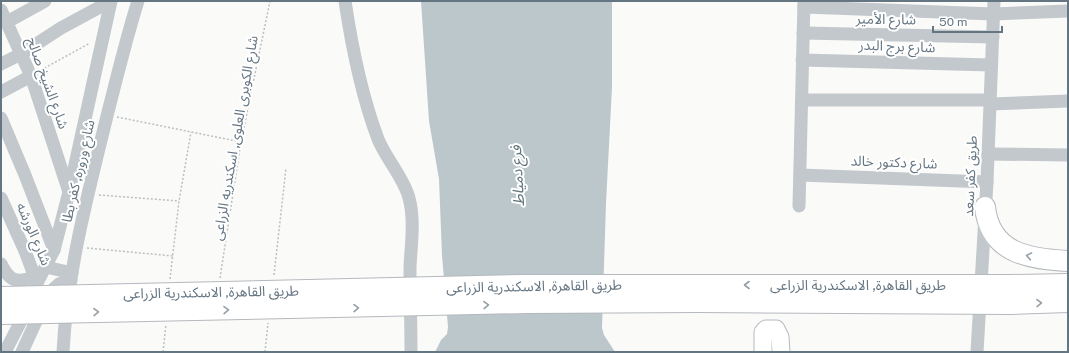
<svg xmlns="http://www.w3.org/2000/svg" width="1069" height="353" viewBox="0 0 1069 353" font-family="'Public Sans','Noto Sans Arabic',sans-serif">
	<rect width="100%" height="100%" fill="#fafaf8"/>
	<polygon fill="#bbc7cb" points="421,1 612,1 612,87 606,203 602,328 604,335 615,352 435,352 441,340 447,334 448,327 442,255 439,179 429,121"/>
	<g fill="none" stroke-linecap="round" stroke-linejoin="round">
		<defs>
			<polyline id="major" points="763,352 763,332 766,329 776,329 780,337 781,352"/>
			<g id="highway">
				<path d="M985 207C990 254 1030 259 1068 261"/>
				<polyline points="1010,285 1068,284"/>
				<polyline points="1011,304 1068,302"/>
			</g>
		</defs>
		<use href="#major" stroke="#b5babe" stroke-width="19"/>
		<use href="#highway" stroke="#b4b9bd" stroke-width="22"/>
		<g stroke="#bbbfc2" stroke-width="1.5" stroke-dasharray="2 2" stroke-linecap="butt">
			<polyline points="41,70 90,43"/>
			<polyline points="117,117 241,142"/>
			<polyline points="99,195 179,201"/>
			<polyline points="87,248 173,256"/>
			<polyline points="274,275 286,168"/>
			<polyline points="220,278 241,142 270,1"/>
			<polyline points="170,279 179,201 191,132"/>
			<polyline points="163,352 166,324"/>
			<polyline points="265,352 268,323"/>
		</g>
		<g stroke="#c3c8cc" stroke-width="13">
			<path d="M345 1C352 48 361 94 378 139 386 159 404 178 409 198 415 220 411 245 410 267 410 295 411 324 411 352"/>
			<polyline points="804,7 994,14 1068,11"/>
			<polyline points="1,10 31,76 69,192"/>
			<polyline points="7,22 45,1"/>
			<polyline points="803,33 993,37"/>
			<polyline points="802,60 991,65"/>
			<polyline points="1,64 21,54 61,28 111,1"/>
			<polyline points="1,92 31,76"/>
			<polyline points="802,100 990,100"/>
			<polyline points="990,104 1068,101"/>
			<polyline points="1,118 25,175 54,250"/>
			<polyline points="988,154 1068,155"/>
			<polyline points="800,175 987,182"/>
			<polyline points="1,198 25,251 37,283"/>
			<polyline points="799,206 804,1"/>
			<path d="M1 264C10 282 16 283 35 277"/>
			<polyline points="46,267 72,273"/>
			<polyline points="5,352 22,319 37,283 54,250 69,192 111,1"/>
			<polyline points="22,352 49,293 59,284 71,280"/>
			<path d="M63 352C67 271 88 194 107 116 117 77 126 39 138 1"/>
			<polyline points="977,352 987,182 994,1"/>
		</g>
		<use href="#major" stroke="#fff" stroke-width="17"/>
		<use href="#highway" stroke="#fff" stroke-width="20"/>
		<defs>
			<g id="highway-bridge">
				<polyline points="1,297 523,285 1010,285"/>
				<polyline points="1,314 527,303 699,302 1011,304"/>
			</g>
		</defs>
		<use href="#highway-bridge" stroke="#b4b9bd" stroke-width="22" stroke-linecap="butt"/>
		<use href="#highway-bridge" stroke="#fff" stroke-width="20"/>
	</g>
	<defs><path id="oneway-chevron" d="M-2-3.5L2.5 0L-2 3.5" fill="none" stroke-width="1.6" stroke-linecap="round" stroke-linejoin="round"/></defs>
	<g stroke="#939fa8">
		<use href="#oneway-chevron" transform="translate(1029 256) rotate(-170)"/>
		<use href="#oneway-chevron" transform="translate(747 285) rotate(-180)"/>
		<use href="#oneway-chevron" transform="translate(1039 303) rotate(-1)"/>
		<use href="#oneway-chevron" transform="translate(486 305) rotate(-1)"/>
		<use href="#oneway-chevron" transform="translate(356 308) rotate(-1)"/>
		<use href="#oneway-chevron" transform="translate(226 310) rotate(-1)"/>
		<use href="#oneway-chevron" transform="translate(96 312) rotate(-1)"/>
	</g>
	<g text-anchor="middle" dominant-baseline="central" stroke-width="4" stroke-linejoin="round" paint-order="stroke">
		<g font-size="14" fill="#657683" stroke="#fff">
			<text transform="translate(886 19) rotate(1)">شارع الأمير</text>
			<text transform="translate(897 46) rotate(2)">شارع برج البدر</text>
			<text transform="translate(48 83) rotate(70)">شارع الشيخ صالح</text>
			<text transform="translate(235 138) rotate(-80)">شارع الكوبرى العلوى, اسكندريه الزراعى</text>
			<text transform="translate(894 162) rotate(2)">شارع دكتور خالد</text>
			<text transform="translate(78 171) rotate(-77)">شارع وروره, كفر بطا</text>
			<text transform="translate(970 176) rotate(-87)">طريق كفر سعد</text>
			<text transform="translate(34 234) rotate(67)">شارع الورشه</text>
			<text x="858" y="285">طريق القاهرة, الاسكندرية الزراعى</text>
			<text transform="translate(534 286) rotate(-1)">طريق القاهرة, الاسكندرية الزراعى</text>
			<text transform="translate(211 292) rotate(-1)">طريق القاهرة, الاسكندرية الزراعى</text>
		</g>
		<g font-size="15" font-style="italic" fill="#60757c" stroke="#fff">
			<text transform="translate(517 176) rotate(-93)">فرع دمياط</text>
		</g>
	</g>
	<rect width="1069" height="353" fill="none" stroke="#657683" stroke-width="4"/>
	<path d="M933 26v6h69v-6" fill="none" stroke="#657683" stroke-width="2"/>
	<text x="939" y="26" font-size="12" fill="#657683" stroke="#ffffff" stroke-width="3" paint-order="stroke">50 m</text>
</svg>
